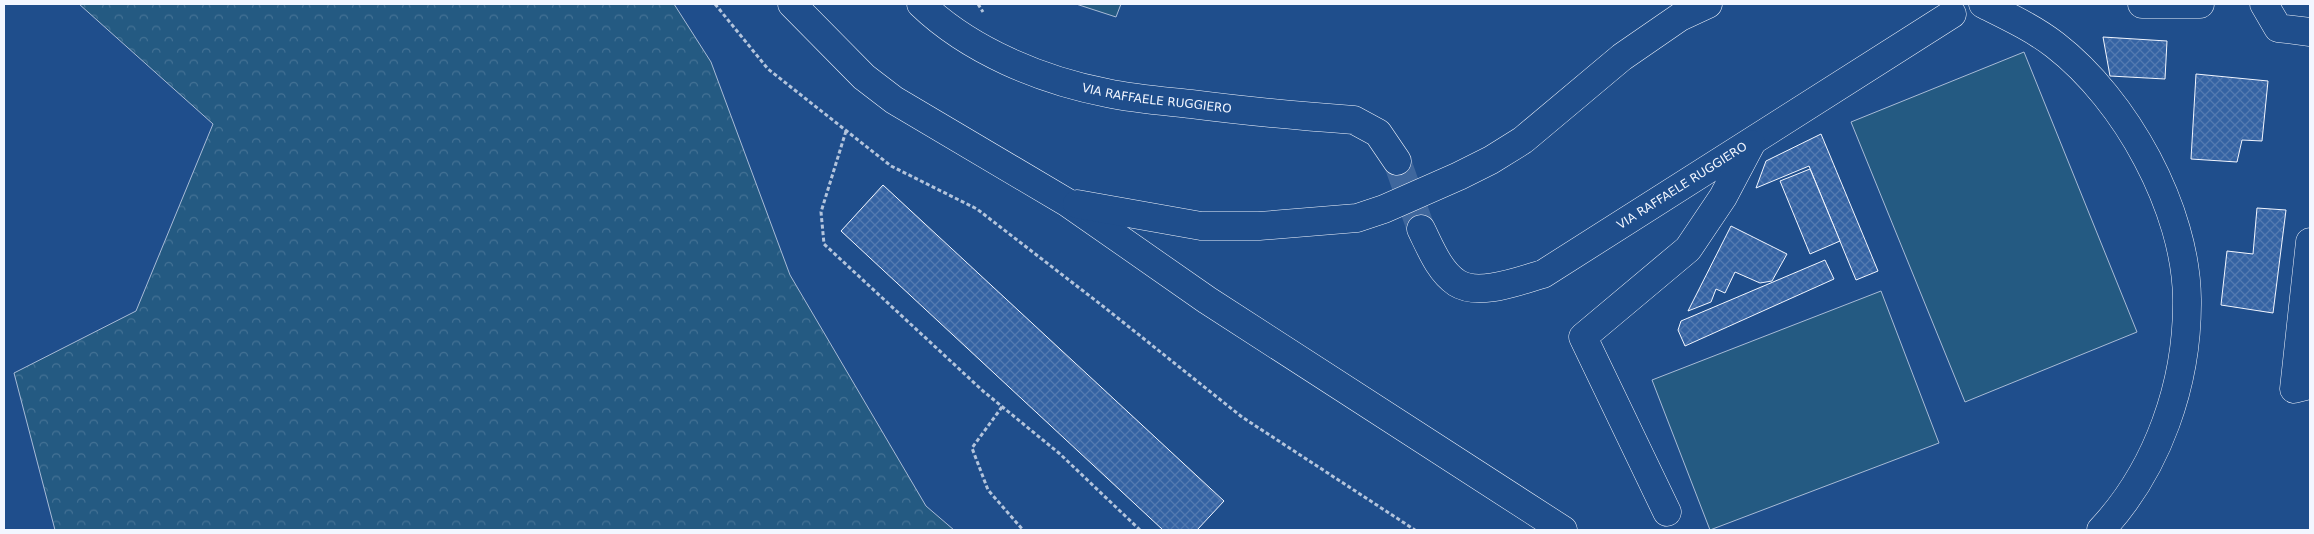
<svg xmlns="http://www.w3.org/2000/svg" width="2314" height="534" viewBox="0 0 2314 534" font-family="'DejaVu Sans',sans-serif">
	<defs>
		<pattern id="forest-crowns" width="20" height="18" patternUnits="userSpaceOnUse" patternTransform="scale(1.25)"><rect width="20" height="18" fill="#245a82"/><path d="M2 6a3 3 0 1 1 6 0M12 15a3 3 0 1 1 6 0" fill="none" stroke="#447295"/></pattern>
		<pattern id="building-cross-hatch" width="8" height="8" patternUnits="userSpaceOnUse" patternTransform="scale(1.25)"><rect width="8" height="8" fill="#3563a3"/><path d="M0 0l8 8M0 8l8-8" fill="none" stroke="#537ab1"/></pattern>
	</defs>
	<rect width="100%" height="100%" fill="#1f4e8c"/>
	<polygon fill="url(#forest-crowns)" stroke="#a8bbd7" points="79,4 674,4 711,62 790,275 926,506 954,530 55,530 14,373 136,311 213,124"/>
	<g fill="#245a82" stroke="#a8bbd7">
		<polygon points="1076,4 1121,4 1116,17"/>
		<polygon points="2024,52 2137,332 1965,402 1851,122"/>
		<polygon points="1881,291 1939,443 1710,530 1652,380"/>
	</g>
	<g fill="url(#building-cross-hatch)" stroke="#f2f6ff">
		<polygon points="2103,37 2167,41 2165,79 2110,76"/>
		<polygon points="2196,74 2268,81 2262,141 2242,140 2237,162 2191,159"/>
		<polygon points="1821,134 1878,271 1856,280 1809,166 1756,188 1766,161"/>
		<polygon points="1810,169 1840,241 1810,254 1780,181"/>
		<polygon points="883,185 1224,501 1197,530 1163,530 841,231"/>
		<polygon points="2257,208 2286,210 2273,313 2221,305 2227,251 2253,254"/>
		<polygon points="1731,226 1787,254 1772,281 1760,283 1735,272 1725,293 1716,289 1711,302 1688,311"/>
		<polygon points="1825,260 1834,279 1685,346 1678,330 1681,321"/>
	</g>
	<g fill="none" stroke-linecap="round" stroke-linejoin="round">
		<polyline stroke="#3f679d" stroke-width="28" stroke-dasharray="28 14" stroke-linecap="butt" points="1397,161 1421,229"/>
		<defs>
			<g id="minor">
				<path id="s1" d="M921 4C970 51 1041 80 1107 93 1135 99 1163 101 1191 104 1245 111 1299 116 1354 120L1378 133 1397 161"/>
				<polyline points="2142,4 2200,4"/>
				<polyline points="2264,4 2278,28 2310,32"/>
				<path id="s2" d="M1421 229C1430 247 1439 271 1457 283 1479 297 1521 280 1543 274L1952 14"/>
				<polyline points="2310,242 2294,389 2310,385"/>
				<polyline points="1667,512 1583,337 1688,249 1723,197 1751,144"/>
			</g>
			<g id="highway">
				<polyline points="792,4 864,77 894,100 1068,203 1207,300 1563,530"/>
				<path d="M1983 4C2007 16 2033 28 2055 45 2126 100 2186 209 2187 299 2188 383 2158 469 2101 530"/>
				<polyline points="1077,204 1201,226 1259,226 1357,218 1384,209 1459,176 1491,160 1523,140 1622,57 1680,17 1708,4"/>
			</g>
		</defs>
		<use href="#minor" stroke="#f2f6ff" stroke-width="29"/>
		<use href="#highway" stroke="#f2f6ff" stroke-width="29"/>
		<g stroke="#b3c4dc" stroke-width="3" stroke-dasharray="4 2.5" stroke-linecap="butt">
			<polyline points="715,4 768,69 891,166 977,209 1104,307 1242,417 1415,530"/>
			<polyline points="978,4 983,12"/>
			<polyline points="846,131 821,212 824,244 983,391 1060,454 1140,530"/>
			<polyline points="1002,407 972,448 988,490 1023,530"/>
		</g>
		<use href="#minor" stroke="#1f4e8c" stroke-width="28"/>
		<use href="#highway" stroke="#1f4e8c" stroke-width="28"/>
	</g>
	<g text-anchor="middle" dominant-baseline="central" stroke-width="4" stroke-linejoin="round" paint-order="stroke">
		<g font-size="12" fill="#f2f6ff" stroke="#1f4e8c">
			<text stroke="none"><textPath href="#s1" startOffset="259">VIA RAFFAELE RUGGIERO</textPath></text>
			<text stroke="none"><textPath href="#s2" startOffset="319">VIA RAFFAELE RUGGIERO</textPath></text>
		</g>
	</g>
	<rect width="2314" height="534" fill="none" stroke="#f2f6ff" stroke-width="10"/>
</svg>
